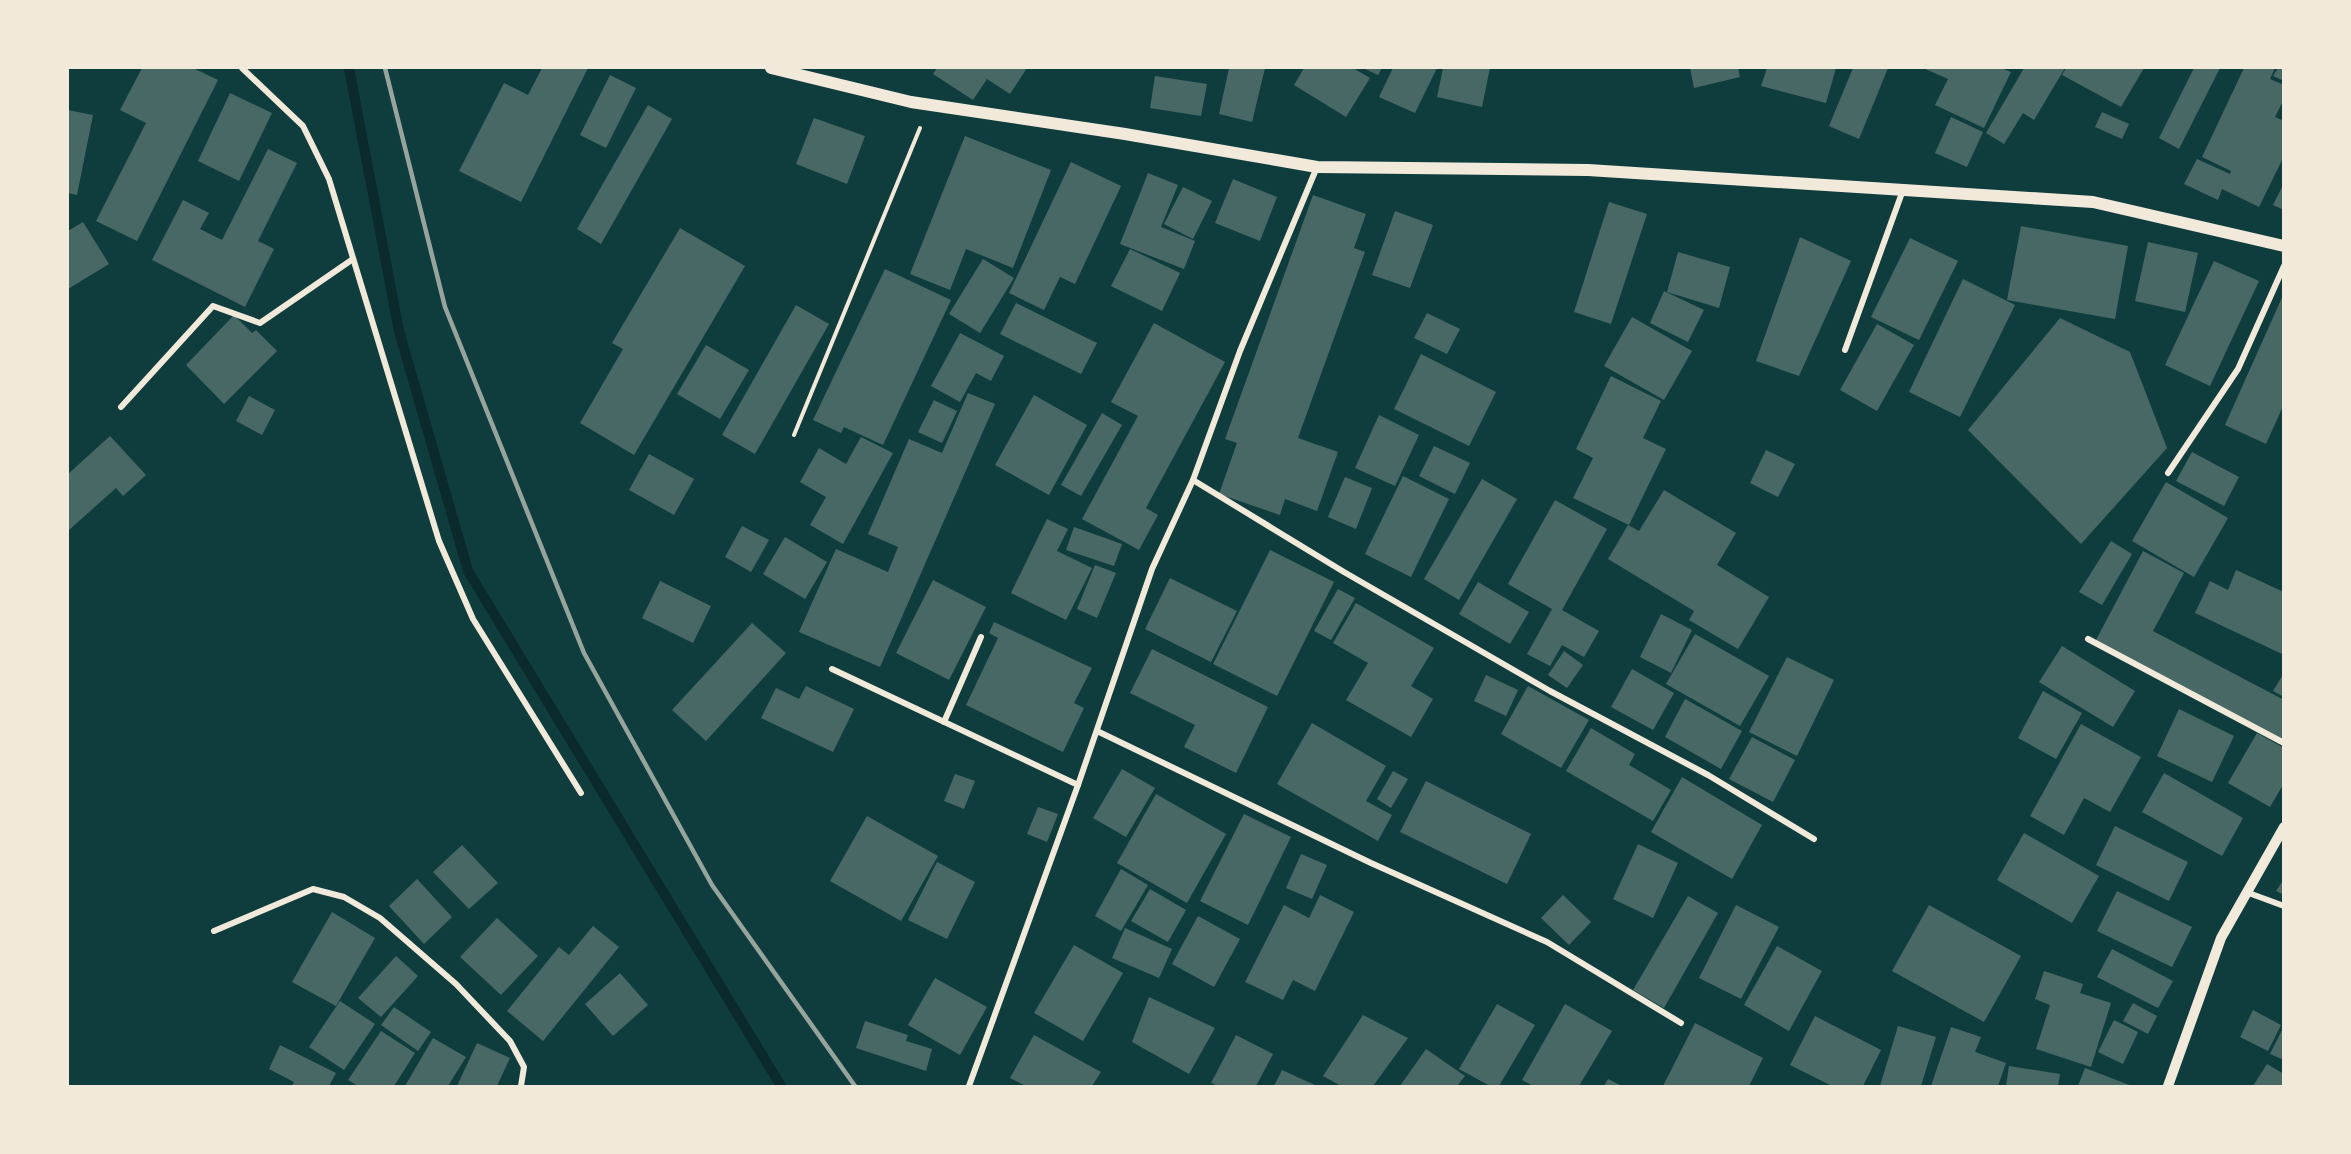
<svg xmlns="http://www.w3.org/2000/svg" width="2351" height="1154" viewBox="0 0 2351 1154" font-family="Roboto,sans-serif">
	<rect width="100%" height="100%" fill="#0f3d3e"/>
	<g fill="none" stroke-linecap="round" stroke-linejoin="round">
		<polyline stroke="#0a2a2b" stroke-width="10" points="349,68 399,331 468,571 781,1086"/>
	</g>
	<g fill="#486865">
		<polygon points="142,68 193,68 218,80 137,241 96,221 146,123 120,110"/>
		<polygon points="542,68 588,68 521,202 459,171 504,83 528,95"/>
		<polygon points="937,68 1027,68 1010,94 987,79 973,100 933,74"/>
		<polygon points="1229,68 1265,68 1252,122 1219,114"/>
		<polygon points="1304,68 1353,68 1370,78 1346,117 1294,85"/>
		<polygon points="1363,68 1382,68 1378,75"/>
		<polygon points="1393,68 1437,68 1415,113 1379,97"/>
		<polygon points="1443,68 1490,68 1482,107 1437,97"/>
		<polygon points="1690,68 1738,68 1740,77 1694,88"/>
		<polygon points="1767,68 1836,68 1826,103 1761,86"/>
		<polygon points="1853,68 1888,68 1859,139 1829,126"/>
		<polygon points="1923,68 2001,68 2011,72 1984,128 1935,105 1948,79"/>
		<polygon points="2024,68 2065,68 2034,120 2023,113 2004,144 1986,133"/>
		<polygon points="2066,68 2144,68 2121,107 2062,75"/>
		<polygon points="2194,68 2220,68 2179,149 2159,138"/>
		<polygon points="2244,68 2275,68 2270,79 2284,85 2284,99 2275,117 2284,121 2284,156 2259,207 2222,189 2218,200 2184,184 2197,159 2230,174 2231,171 2202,157"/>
		<polygon points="2278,68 2284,68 2284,81 2273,76"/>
		<polygon points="610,75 636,88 606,148 580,135"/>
		<polygon points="1155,76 1207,84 1201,116 1150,108"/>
		<polygon points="230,93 272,113 239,181 198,161"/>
		<polygon points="648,105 672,119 601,244 577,229"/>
		<polygon points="68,110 93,115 77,195 68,193"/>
		<polygon points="2102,112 2129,124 2122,139 2095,127"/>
		<polygon points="1951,117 1983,132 1967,167 1935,153"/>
		<polygon points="814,118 865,136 847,184 796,164"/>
		<polygon points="965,136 1051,170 1013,268 966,249 950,290 910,274"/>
		<polygon points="268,149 297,163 258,241 274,249 245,307 152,260 183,200 209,213 200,229 222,240"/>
		<polygon points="1071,162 1121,186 1075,284 1060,277 1044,310 1009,293"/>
		<polygon points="1148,173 1178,185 1161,227 1195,241 1184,269 1120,244"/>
		<polygon points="1233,179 1277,197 1260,241 1215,223"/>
		<polygon points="2284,183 2284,210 2273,205"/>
		<polygon points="1183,187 1212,201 1193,239 1164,224"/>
		<polygon points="1313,195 1366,214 1354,248 1365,252 1298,438 1338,452 1317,511 1285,499 1280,515 1219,494 1237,443 1225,439"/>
		<polygon points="1609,202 1647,214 1611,324 1574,312"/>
		<polygon points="1395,211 1433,225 1410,288 1372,275"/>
		<polygon points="83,222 109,264 68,289 68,231"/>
		<polygon points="2021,226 2128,246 2115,319 2007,300"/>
		<polygon points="680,228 745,266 634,455 580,423 623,349 612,343"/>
		<polygon points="1800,237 1851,261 1799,376 1756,361"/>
		<polygon points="1910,238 1958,261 1919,340 1871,317"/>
		<polygon points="2148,242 2198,253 2185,312 2135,301"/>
		<polygon points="1130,249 1180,273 1162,311 1111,286"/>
		<polygon points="1678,252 1730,267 1719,308 1667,292"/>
		<polygon points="983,259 1014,278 980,333 949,314"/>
		<polygon points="2214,261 2259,281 2210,386 2165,365"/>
		<polygon points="885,269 951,300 883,445 844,427 841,433 813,420"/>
		<polygon points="1963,279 2015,305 1960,417 1909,392"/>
		<polygon points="1664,291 1704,310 1688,342 1650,323"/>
		<polygon points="2284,293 2284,404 2266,444 2225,425"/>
		<polygon points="1016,303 1097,343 1081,374 1000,334"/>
		<polygon points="796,305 829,324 755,454 722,435"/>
		<polygon points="1427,313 1460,329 1447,354 1414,338"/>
		<polygon points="234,315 252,333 256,330 277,351 224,404 186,365"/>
		<polygon points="1632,317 1692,351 1664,400 1604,366"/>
		<polygon points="2060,318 2130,352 2167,448 2081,544 1968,430"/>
		<polygon points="1154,323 1225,362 1146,508 1158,515 1139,550 1082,519 1138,416 1111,402"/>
		<polygon points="1877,324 1914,345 1877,411 1840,390"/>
		<polygon points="960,333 1004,356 991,381 976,373 960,402 931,386"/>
		<polygon points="706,345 749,370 720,419 677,394"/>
		<polygon points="1421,354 1496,392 1469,446 1394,409"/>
		<polygon points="1611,376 1661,401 1643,438 1666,449 1629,525 1573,498 1593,458 1576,449"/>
		<polygon points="968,393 995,404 880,667 799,632 836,549 888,572 898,547 868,534 909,439 942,453"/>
		<polygon points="1034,395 1087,425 1049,495 995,465"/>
		<polygon points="249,396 275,410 262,435 236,421"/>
		<polygon points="934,400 957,411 942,443 918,432"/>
		<polygon points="1102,413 1122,425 1081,496 1061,485"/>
		<polygon points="1379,415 1419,435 1395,486 1355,468"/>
		<polygon points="110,436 146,475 123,496 116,488 69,530 68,474"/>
		<polygon points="861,437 893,453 843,544 810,525 826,497 800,482 819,448 846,464"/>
		<polygon points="1434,446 1470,463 1455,494 1419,476"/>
		<polygon points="1766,450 1795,464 1778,497 1750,483"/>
		<polygon points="2192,452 2239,477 2224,506 2176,481"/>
		<polygon points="649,454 694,479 674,515 629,490"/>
		<polygon points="1403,476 1449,499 1411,577 1365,554"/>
		<polygon points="1345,477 1372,488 1356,529 1328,517"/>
		<polygon points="1482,479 1517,499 1459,600 1424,579"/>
		<polygon points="2166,482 2228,518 2194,577 2132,541"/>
		<polygon points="1664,490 1736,533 1717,565 1769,597 1738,649 1689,620 1694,611 1608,559 1628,525 1639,531"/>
		<polygon points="1555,500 1607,529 1562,610 1599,631 1584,657 1562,645 1550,666 1527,654 1552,609 1508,584"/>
		<polygon points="1047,519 1068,529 1057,551 1092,568 1066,620 1011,593"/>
		<polygon points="742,526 769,540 751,572 725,557"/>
		<polygon points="1074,527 1122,544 1114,566 1066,550"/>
		<polygon points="785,537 827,562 805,599 763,574"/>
		<polygon points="2111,541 2132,554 2102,605 2079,592"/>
		<polygon points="1270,550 1334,582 1277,696 1213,664"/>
		<polygon points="2143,551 2184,573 2153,631 2284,700 2284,740 2096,640"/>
		<polygon points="1095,565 1116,573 1097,618 1077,609"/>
		<polygon points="2236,570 2284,592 2282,654 2195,613 2210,581 2228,590"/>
		<polygon points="1170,578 1237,611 1211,662 1145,629"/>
		<polygon points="933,580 986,607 949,680 896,653"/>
		<polygon points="660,581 711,606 693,643 642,618"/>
		<polygon points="1478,582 1529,612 1510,644 1459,614"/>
		<polygon points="1338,589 1355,598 1331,640 1314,631"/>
		<polygon points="1356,603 1434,648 1411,686 1433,699 1411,737 1346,700 1368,663 1333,643"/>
		<polygon points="1661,614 1692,630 1671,673 1640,657"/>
		<polygon points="994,622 1092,668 1074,703 1084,708 1063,752 966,705 998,638 989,633"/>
		<polygon points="752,623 786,653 706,741 672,710"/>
		<polygon points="1695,634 1769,676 1740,726 1666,684"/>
		<polygon points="2062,646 2135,691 2113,727 2039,682"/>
		<polygon points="1152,649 1268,707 1236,773 1184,747 1195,725 1130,693"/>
		<polygon points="1564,651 1583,665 1567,688 1548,675"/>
		<polygon points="1787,657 1834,680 1797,756 1749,732"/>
		<polygon points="1632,669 1674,693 1653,730 1611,707"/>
		<polygon points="2284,673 2284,697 2273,691"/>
		<polygon points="1486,675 1518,690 1506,716 1474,701"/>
		<polygon points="806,686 854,709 833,752 761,718 776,688 799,699"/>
		<polygon points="1528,686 1589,720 1561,768 1501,734"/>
		<polygon points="2043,691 2082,713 2056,759 2018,738"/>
		<polygon points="1685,699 1742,731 1721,769 1665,737"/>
		<polygon points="2179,709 2234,736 2212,782 2157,756"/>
		<polygon points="1312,723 1386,766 1366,801 1392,815 1378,841 1277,784"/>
		<polygon points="2081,724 2141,757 2110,812 2084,798 2064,835 2030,816"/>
		<polygon points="1591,728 1635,754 1629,765 1671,790 1653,821 1566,771"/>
		<polygon points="2257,733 2284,748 2284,783 2270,807 2228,783"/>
		<polygon points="1752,737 1795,760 1773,802 1729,779"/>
		<polygon points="1122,769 1155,788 1126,837 1093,818"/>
		<polygon points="1393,771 1408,779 1391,808 1377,799"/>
		<polygon points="2164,773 2243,818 2222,856 2142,812"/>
		<polygon points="955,774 975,781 964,809 944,801"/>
		<polygon points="1682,777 1762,825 1732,879 1651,832"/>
		<polygon points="1426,781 1531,834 1507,884 1400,832"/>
		<polygon points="1156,794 1226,834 1187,903 1117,863"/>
		<polygon points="1038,807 1058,814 1047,842 1027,834"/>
		<polygon points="1244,814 1291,837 1248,925 1200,901"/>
		<polygon points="867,816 938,856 901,921 830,881"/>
		<polygon points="2115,826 2188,862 2169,901 2096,865"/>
		<polygon points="2024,833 2099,876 2072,923 1997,880"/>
		<polygon points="1638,844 1678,863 1653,918 1613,899"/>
		<polygon points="462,845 498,883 469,909 433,872"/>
		<polygon points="1301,854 1327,865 1312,899 1286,888"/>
		<polygon points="937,862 975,882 947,939 908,920"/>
		<polygon points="1121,869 1148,885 1121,931 1095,916"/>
		<polygon points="417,879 452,917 424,944 389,906"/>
		<polygon points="2284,879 2284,895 2276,891"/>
		<polygon points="1150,889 1186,910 1168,942 1131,921"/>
		<polygon points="2117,891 2192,927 2172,967 2097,931"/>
		<polygon points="1320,895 1354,912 1315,991 1293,980 1283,1000 1245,982 1284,905 1309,918"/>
		<polygon points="1563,895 1591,922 1569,945 1541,918"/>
		<polygon points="1688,896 1718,913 1664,1008 1633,990"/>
		<polygon points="1736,905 1779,927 1741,999 1699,978"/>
		<polygon points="1929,905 2021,956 1984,1022 1892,971"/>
		<polygon points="332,912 375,938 336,1006 292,982"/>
		<polygon points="1198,916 1240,939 1214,987 1172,964"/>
		<polygon points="497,918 538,956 501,995 460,957"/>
		<polygon points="593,926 619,947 543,1041 507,1011 559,947 569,955"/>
		<polygon points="1125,928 1172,949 1159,978 1112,958"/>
		<polygon points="1074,945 1123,973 1083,1041 1034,1013"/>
		<polygon points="1777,946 1822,971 1789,1031 1744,1005"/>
		<polygon points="2112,949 2173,981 2158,1008 2097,977"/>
		<polygon points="396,956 418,976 381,1017 358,998"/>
		<polygon points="2044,971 2083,984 2080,993 2111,1003 2091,1067 2036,1049 2050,1005 2035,999"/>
		<polygon points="620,973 648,1005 613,1036 585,1004"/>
		<polygon points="935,978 987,1007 960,1055 908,1025"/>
		<polygon points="1149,997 1215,1028 1189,1074 1132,1042"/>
		<polygon points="340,1001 375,1024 344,1070 309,1047"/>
		<polygon points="2133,1003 2157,1016 2148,1034 2123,1021"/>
		<polygon points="1497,1004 1535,1025 1499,1086 1490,1086 1459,1069"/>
		<polygon points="1565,1004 1612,1031 1579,1086 1533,1086 1522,1080"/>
		<polygon points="394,1007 431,1032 418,1051 381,1025"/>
		<polygon points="2253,1010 2281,1025 2268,1051 2240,1037"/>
		<polygon points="1363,1015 1408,1038 1373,1086 1341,1086 1323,1076"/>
		<polygon points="1815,1016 1881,1050 1863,1086 1832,1086 1790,1065"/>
		<polygon points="2114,1020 2138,1032 2123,1064 2098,1052"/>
		<polygon points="865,1021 908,1035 906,1041 932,1049 926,1071 856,1048"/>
		<polygon points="1695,1023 1763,1058 1749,1086 1663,1086"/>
		<polygon points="1898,1026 1936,1037 1921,1086 1880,1086"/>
		<polygon points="2284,1026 2284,1060 2270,1054"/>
		<polygon points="1951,1027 1981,1037 1975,1052 2006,1063 1998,1086 1931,1086"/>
		<polygon points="381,1031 415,1053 394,1086 358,1086 348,1080"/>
		<polygon points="1034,1035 1101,1072 1092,1086 1026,1086 1010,1078"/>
		<polygon points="1236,1035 1273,1054 1256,1086 1219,1086 1211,1083"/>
		<polygon points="433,1038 466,1057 448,1086 405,1086"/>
		<polygon points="477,1043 510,1058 497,1086 457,1086"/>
		<polygon points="280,1045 336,1073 329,1086 292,1086 294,1082 269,1069"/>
		<polygon points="1426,1049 1465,1076 1457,1086 1400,1086"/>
		<polygon points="2267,1064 2284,1074 2284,1086 2253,1086"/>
		<polygon points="2009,1066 2060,1074 2058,1086 2006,1086"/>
		<polygon points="2085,1068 2132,1086 2078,1086"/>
		<polygon points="1282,1070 1317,1086 1274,1086"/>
		<polygon points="1608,1079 1622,1086 1604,1086"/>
	</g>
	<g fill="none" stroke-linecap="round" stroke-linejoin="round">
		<polyline stroke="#f1e9da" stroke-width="4" points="794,435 920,128"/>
		<g stroke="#f1e9da" stroke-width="6">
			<polyline points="242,68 303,126 329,179 439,541 473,619 581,793"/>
			<polyline points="1845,350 1903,190"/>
			<polyline points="121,407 213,306 260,323 353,259"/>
			<polyline points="2168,473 2238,369 2284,266"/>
			<polyline points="1193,480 1344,572 1550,691 1708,775 1814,839"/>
			<polyline points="2088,639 2284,743"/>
			<polyline points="832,669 1078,785"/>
			<polyline points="944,722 981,637"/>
			<polyline points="1097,731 1371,863 1547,942 1681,1023"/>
			<polyline points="2246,892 2284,906"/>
			<polyline points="214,931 313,889 344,897 380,918 456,984 510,1041 524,1067 521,1086"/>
			<polyline points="969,1086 1078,785 1152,569 1193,480 1240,351 1317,167"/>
		</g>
		<polyline stroke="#f1e9da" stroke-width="10" points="2168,1086 2221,938 2284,827"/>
		<polyline stroke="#f1e9da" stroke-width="12" points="771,68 911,102 1125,134 1317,167 1588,170 2093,202 2284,246"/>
		<polyline stroke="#97a49c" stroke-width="4.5" points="385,68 445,307 584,653 712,885 855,1086"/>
	</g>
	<rect width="2351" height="1154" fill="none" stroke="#f1e9da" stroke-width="138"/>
</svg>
